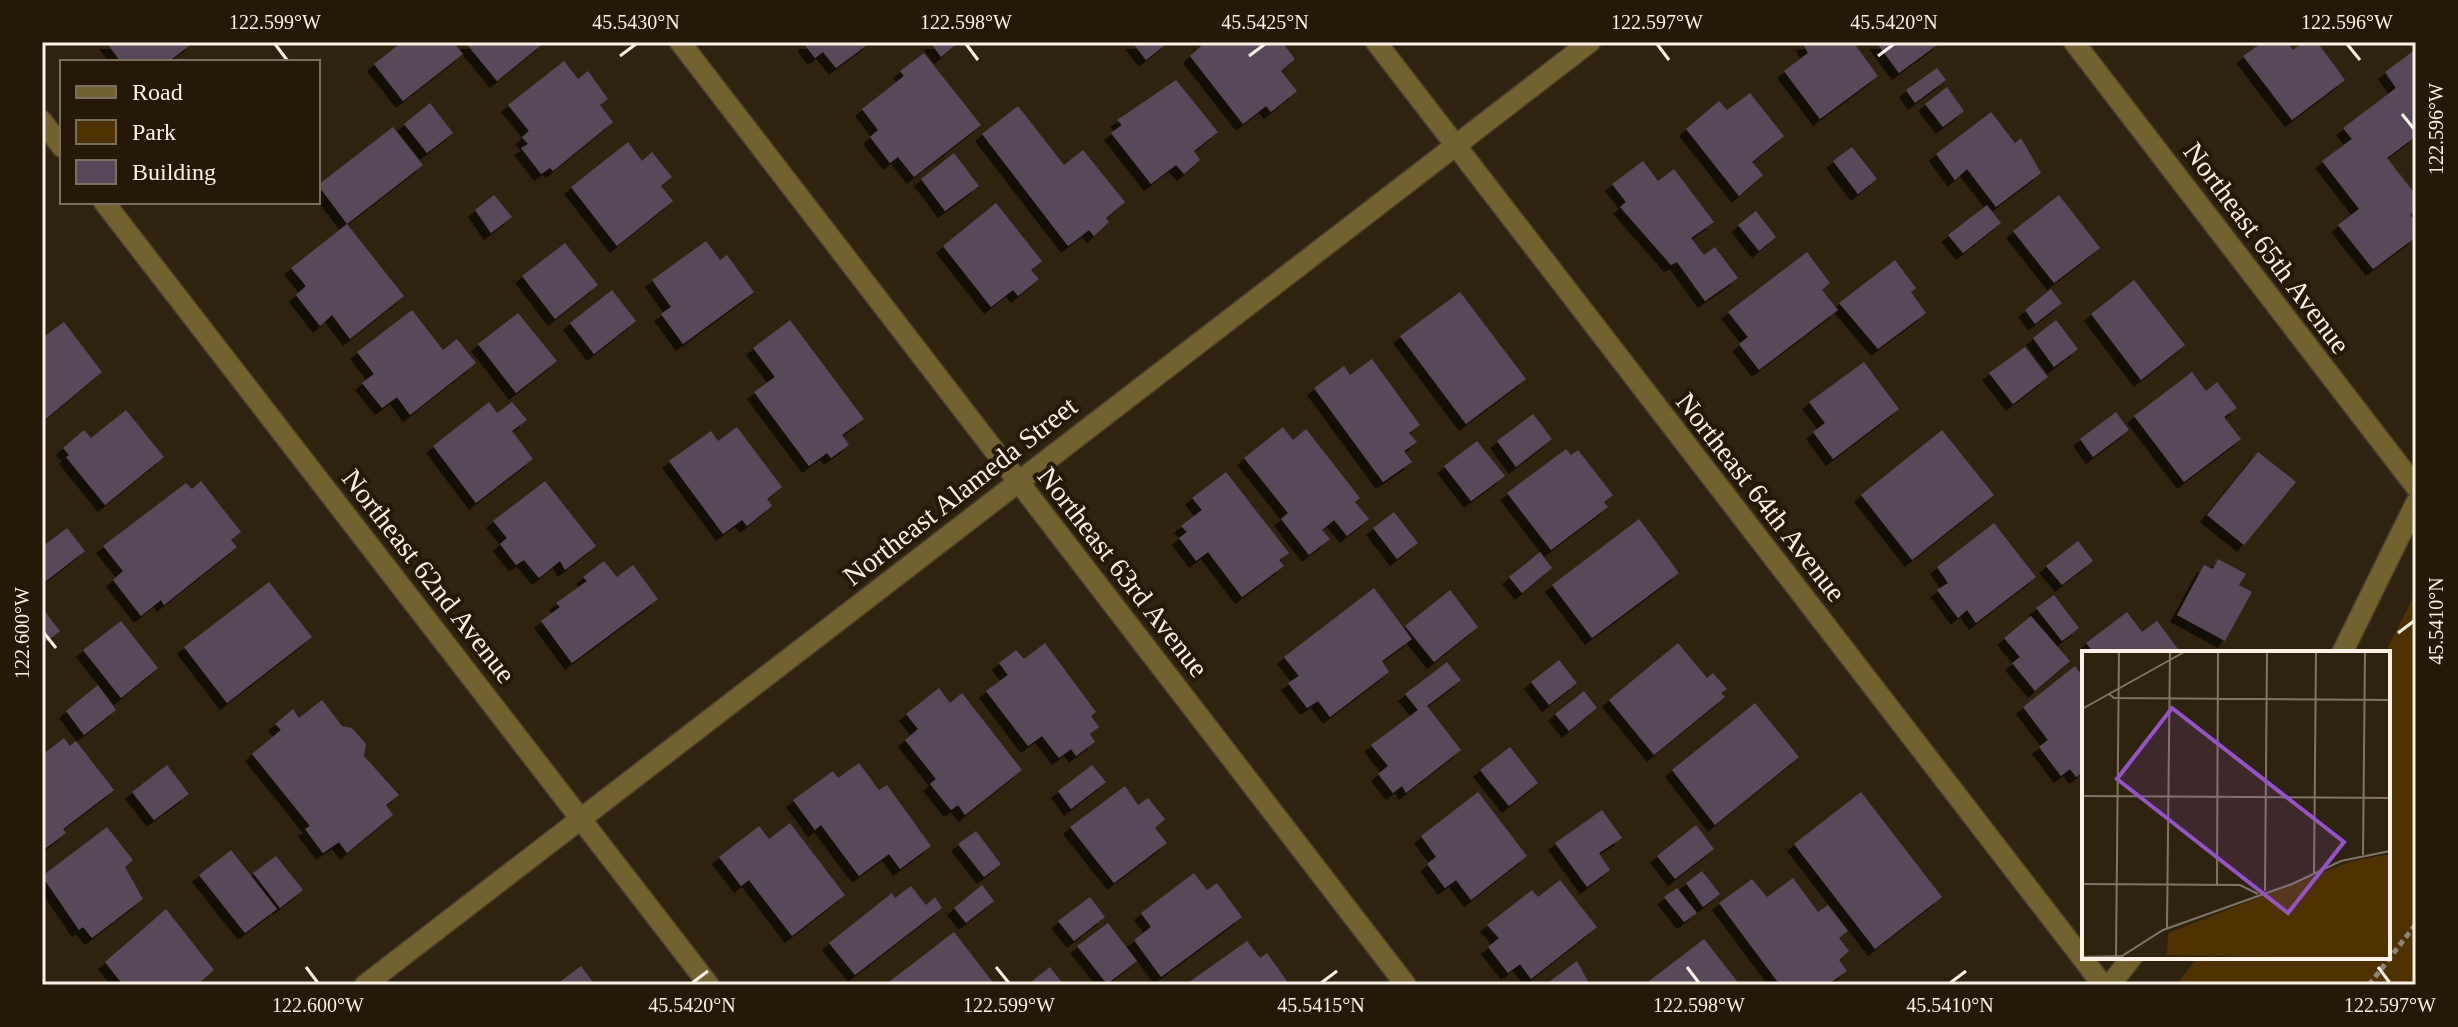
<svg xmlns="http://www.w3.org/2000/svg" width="2458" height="1027" viewBox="0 0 2458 1027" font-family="'Times New Roman',serif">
	<defs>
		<filter id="shadow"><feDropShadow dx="-7" dy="7" stdDeviation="0" flood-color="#0009"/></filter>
	</defs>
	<rect width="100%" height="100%" fill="#2f220f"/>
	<polygon fill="#4f3200" points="2416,592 2416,985 2176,985 2198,957 2388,957 2388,653 2385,653"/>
	<g fill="#58485a" filter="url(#shadow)">
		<polygon points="106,42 194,42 168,62 121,62"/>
		<polygon points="402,42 453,42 463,54 403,101 374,64"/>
		<polygon points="465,42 545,42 497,81"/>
		<polygon points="807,42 871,42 836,68 823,52 815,58 804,44"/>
		<polygon points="930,42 959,42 941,57"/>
		<polygon points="1132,42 1169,42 1146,60"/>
		<polygon points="1200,42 1282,42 1295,59 1281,71 1297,91 1271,112 1266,106 1243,124 1190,56 1202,45"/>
		<polygon points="1806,42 1853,42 1878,76 1820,119 1784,71 1808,53 1803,44"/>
		<polygon points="1876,42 1941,42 1899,73"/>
		<polygon points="2263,42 2287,42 2293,50 2303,42 2317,42 2345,80 2292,120 2243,56"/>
		<polygon points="2416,49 2416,136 2387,158 2416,195 2416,210 2410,215 2416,222 2416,237 2373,269 2338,225 2359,209 2322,161 2352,139 2343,128 2396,88 2385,72"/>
		<polygon points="924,53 981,125 914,177 898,157 890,163 870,137 878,130 862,109 904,76 900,71"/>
		<polygon points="564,61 578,79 588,71 608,99 600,105 613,122 553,171 550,168 541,174 521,148 528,144 522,137 529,131 508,105"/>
		<polygon points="1937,68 1946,80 1915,103 1906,90"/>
		<polygon points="1176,80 1218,132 1194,151 1200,160 1184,174 1176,165 1151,184 1111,133 1122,125 1117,120"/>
		<polygon points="1947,87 1964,111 1943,127 1925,104"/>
		<polygon points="1750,93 1784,136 1752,162 1763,175 1739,196 1686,129 1719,101 1727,110"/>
		<polygon points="430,103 453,133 427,153 404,124"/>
		<polygon points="1018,106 1064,165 1083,150 1125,202 1106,218 1109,222 1094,236 1089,230 1068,246 982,134"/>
		<polygon points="1991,112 2015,143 2021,138 2041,173 1996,207 1967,169 1955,180 1936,154"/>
		<polygon points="393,127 423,165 347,224 318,185"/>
		<polygon points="628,142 642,161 652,152 672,177 661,186 673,201 617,246 571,187"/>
		<polygon points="1852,147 1877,179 1858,194 1833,161"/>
		<polygon points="954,153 979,186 945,211 921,179"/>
		<polygon points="1643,161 1658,181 1674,169 1714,222 1691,238 1704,255 1715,247 1738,278 1705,301 1677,262 1671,265 1620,207 1626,202 1612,184"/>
		<polygon points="494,195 512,217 491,233 475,210"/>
		<polygon points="2059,195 2100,248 2054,283 2013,231"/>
		<polygon points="996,203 1042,261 1031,270 1039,279 1018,296 1013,290 991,307 943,246"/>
		<polygon points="1987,205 2001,223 1963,253 1948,235"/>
		<polygon points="1756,211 1776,237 1759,251 1738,225"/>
		<polygon points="347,224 404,296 350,339 332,315 320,326 296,295 306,286 291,268"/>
		<polygon points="706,241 720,260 727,255 754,292 683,344 661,314 671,307 652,280"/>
		<polygon points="565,243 598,285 555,319 522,276"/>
		<polygon points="1807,252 1830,283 1822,290 1838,310 1759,370 1739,344 1748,337 1728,312"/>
		<polygon points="1895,260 1916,288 1911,292 1926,313 1878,349 1839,303"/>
		<polygon points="2134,280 2185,345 2141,380 2091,314"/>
		<polygon points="2051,289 2062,303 2035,324 2025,310"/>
		<polygon points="612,290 636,321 594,354 570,323"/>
		<polygon points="1460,292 1526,379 1466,424 1400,336"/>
		<polygon points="412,310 443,350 457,339 476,363 410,415 397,397 382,408 362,383 374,374 357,352"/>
		<polygon points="518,313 557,361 516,393 478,344"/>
		<polygon points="790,320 864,419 842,435 849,445 831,458 827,453 809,466 754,392 775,377 753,348"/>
		<polygon points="2056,320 2078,349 2054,367 2033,338"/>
		<polygon points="64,322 102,372 42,422 42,338"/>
		<polygon points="2025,347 2048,377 2013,404 1989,373"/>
		<polygon points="1372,359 1420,425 1409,433 1417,442 1404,451 1412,462 1383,482 1314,388 1344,366 1350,375"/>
		<polygon points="1864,362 1899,409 1833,459 1813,432 1825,423 1809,402"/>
		<polygon points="2192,372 2206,391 2217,382 2237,408 2224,417 2241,439 2184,482 2134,416"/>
		<polygon points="489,402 497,413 512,402 527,420 512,431 533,459 476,503 433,446"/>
		<polygon points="126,410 164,457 105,505 66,457 69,455 63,448 84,430 91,438"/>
		<polygon points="2116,412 2129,430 2093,457 2080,439"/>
		<polygon points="1533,414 1552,439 1516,467 1497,441"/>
		<polygon points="737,427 782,487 767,499 772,506 747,526 742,520 723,534 669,461 711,431 718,441"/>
		<polygon points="1283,427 1293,440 1306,429 1360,498 1355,502 1369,519 1347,536 1334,520 1322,530 1330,539 1309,555 1281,519 1288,513 1244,458"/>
		<polygon points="1942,430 1994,495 1912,560 1861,495"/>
		<polygon points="1477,441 1505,476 1471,501 1444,466"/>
		<polygon points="1566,449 1571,455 1578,450 1613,495 1604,502 1608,507 1551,550 1507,493"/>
		<polygon points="2258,452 2296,482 2244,545 2207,515"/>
		<polygon points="1226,472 1289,553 1279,560 1284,566 1242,597 1208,552 1196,561 1179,538 1187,532 1181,526 1202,510 1192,498"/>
		<polygon points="201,481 241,532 231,540 237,547 164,605 161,600 141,616 113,580 123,571 103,546 186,483 192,489"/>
		<polygon points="545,481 596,546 565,570 560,561 539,578 524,560 516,565 500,544 507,538 493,521"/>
		<polygon points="1394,512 1418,543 1397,559 1373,528"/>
		<polygon points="1639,519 1679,573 1592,638 1552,585"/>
		<polygon points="1994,523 2036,577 1976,623 1967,610 1958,618 1937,590 1948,583 1937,567"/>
		<polygon points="67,528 85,551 42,584 42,547"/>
		<polygon points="2078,541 2093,561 2062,585 2046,566"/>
		<polygon points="1540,552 1552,568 1522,593 1509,577"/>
		<polygon points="2218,559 2246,574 2239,585 2252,592 2225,641 2177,615 2204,565 2213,569"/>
		<polygon points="604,561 617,577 633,565 658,599 572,663 541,621 560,607 556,603 587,581 583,577"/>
		<polygon points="269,582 312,637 227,703 184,647"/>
		<polygon points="1374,588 1412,639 1382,661 1389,672 1330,717 1318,701 1307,708 1288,683 1299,676 1284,657"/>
		<polygon points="1450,590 1478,627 1434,662 1405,626"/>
		<polygon points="2054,595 2079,628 2062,641 2036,608"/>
		<polygon points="42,608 60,631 42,645"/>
		<polygon points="2127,612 2142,632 2157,621 2181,653 2094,653 2086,643"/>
		<polygon points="2031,616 2070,661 2035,691 2012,663 2020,657 2004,638"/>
		<polygon points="121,621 158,668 121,698 83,650"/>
		<polygon points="1045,643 1096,712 1091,716 1099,727 1090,734 1095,742 1076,756 1071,749 1059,758 1042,736 1028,746 986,691 1008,675 999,663 1016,650 1024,659"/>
		<polygon points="1678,643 1707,678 1713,673 1727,689 1721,693 1725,697 1654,755 1609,700"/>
		<polygon points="1559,660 1577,683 1549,705 1531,682"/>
		<polygon points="1447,662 1461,680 1427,706 1461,750 1406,793 1402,786 1393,793 1378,774 1388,766 1371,745 1418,710 1405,694"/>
		<polygon points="2075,666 2084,678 2084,771 2076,777 2070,769 2061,776 2039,747 2048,740 2023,707"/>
		<polygon points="98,685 116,710 84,735 66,711"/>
		<polygon points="939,688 950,703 962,693 1022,770 965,815 958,805 951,810 930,784 936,779 905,740 918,729 906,714"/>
		<polygon points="1584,691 1597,708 1569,731 1555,714"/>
		<polygon points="322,700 342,726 352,728 366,744 364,756 399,795 386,805 393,815 347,853 339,842 323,853 305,829 310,826 252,754 281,730 275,724 293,709 299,718"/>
		<polygon points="1755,703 1799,757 1715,825 1672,770"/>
		<polygon points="64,738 70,746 76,741 114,790 63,829 66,833 42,851 42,755"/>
		<polygon points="1510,747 1538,783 1509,806 1480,770"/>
		<polygon points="859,763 879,790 887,785 931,846 900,869 889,854 859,876 821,825 815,830 793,800 833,771 838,778"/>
		<polygon points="167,765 189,794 154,820 132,792"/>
		<polygon points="1092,765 1106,782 1071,809 1058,791"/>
		<polygon points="1125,786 1138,805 1148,798 1165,819 1155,828 1167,843 1114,883 1070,827"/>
		<polygon points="1478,792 1527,856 1471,900 1456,880 1445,888 1427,864 1436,857 1421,836"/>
		<polygon points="1861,792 1942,897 1875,949 1794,844"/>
		<polygon points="1602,810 1622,838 1599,853 1610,870 1587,887 1555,843"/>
		<polygon points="790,823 845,895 792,936 749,880 741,886 719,857 759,826 769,839"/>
		<polygon points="1696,825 1714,849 1675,879 1657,856"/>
		<polygon points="107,827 133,860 125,867 143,899 92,938 83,927 79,930 42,876"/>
		<polygon points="976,831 1001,864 984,877 958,844"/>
		<polygon points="231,850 277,909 245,933 199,875"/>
		<polygon points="276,856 303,890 280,908 253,873"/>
		<polygon points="1702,871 1720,894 1703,907 1686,883"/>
		<polygon points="1194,873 1207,890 1217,883 1242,917 1161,977 1134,940 1151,927 1141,913"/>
		<polygon points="1793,878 1818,912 1828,905 1848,931 1839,938 1849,951 1839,960 1847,971 1827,985 1780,985 1719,903 1752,879 1767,897"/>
		<polygon points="1560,880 1597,927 1531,979 1520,964 1508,973 1488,947 1499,938 1487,925 1532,890 1538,897"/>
		<polygon points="982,885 994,901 966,923 954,908"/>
		<polygon points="911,886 926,905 935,897 942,908 855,975 829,943 892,893 895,898"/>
		<polygon points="1677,888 1697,913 1684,922 1664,897"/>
		<polygon points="1090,897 1105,917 1074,941 1058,921"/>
		<polygon points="166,909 214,970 197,985 123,985 105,962"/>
		<polygon points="1108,923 1137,961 1107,984 1077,946"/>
		<polygon points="954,932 995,985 885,985"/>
		<polygon points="1704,939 1740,985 1644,985"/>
		<polygon points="1247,941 1260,958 1267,953 1287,981 1282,985 1185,985"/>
		<polygon points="1577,961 1590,985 1545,985"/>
		<polygon points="581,966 595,985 556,985"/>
		<polygon points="1050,967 1064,985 1027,985"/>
	</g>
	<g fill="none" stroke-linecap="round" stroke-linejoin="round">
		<defs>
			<g id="street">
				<polyline points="680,42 1406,985"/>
				<polyline points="1376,42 2103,985"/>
				<polyline points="2074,42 2416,487"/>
				<polyline points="42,121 62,147"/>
				<polyline points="104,202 709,985"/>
				<polyline points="2342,653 2416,503"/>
				<polyline points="365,985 1590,42"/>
				<polyline points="2110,985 2132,957"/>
			</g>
		</defs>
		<use href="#street" stroke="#4c3f2d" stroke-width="23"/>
		<polyline stroke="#908475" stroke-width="5" stroke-dasharray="6 4" stroke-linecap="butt" points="2369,985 2416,924"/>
		<use href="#street" stroke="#73612f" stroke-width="20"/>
	</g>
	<path fill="none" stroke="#fbf1e5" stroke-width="3" d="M275 44 287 60M966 44 978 60M1657 44 1669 60M2347 44 2360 60M620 56 636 44M1249 56 1265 44M1878 56 1894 44M2402 114 2414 129M44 633 56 648M2398 633 2414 621M306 967 318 983M996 967 1009 983M1687 967 1699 983M2378 967 2390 983M692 983 708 971M1321 983 1337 971M1950 983 1966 971"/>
	<g text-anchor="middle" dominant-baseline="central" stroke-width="8" stroke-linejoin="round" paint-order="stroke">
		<g font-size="28" fill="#fbf1e5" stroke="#251806">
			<text transform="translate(2267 248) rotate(53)">Northeast 65th Avenue</text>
			<text transform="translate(960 491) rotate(-38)">Northeast Alameda Street</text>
			<text transform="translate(1761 497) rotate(52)">Northeast 64th Avenue</text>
			<text transform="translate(1123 572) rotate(52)">Northeast 63rd Avenue</text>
			<text transform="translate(429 576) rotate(52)">Northeast 62nd Avenue</text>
		</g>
	</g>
	<g transform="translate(2082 651)">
		<rect width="308" height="308" fill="#2f220f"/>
		<path d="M308 203V308L85 304 86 282 267 211Z" fill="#4f3200"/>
		<path fill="none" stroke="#817565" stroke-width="2" d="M27 43 32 47 308 49M0 58 104 0M0 145 308 147M281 204 283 0M232 223 234 0M0 233 158 234 176 243M135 234 136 0M183 240 185 0M85 277 88 0M0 306 40 305 81 279 210 233 259 210 308 200M34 307 37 0"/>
		<path fill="#9553c7" fill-opacity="0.15" stroke="#9553c7" stroke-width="4" d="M90 57 262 191 206 262 35 128Z"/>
		<rect width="308" height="308" fill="none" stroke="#fbf1e5" stroke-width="4"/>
	</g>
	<rect width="2458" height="1027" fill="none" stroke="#251806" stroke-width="88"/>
	<rect x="60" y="60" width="260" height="144" fill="#251806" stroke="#7b6f5f" stroke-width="2"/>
	<rect x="76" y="86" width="40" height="12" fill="#73612f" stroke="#7b6f5f" stroke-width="2"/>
	<text x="132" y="100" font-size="24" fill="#fbf1e5">Road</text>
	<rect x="76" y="120" width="40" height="24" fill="#4f3200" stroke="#7b6f5f" stroke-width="2"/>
	<text x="132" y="140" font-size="24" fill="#fbf1e5">Park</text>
	<rect x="76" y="160" width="40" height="24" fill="#58485a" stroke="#7b6f5f" stroke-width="2"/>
	<text x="132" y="180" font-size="24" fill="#fbf1e5">Building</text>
	<rect x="44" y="44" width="2370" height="939" fill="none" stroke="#fbf1e5" stroke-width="3"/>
	<g font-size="20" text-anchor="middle" fill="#fbf1e5">
		<text x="275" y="29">122.599°W</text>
		<text x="636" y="29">45.5430°N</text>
		<text x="966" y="29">122.598°W</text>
		<text x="1265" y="29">45.5425°N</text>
		<text x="1657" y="29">122.597°W</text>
		<text x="1894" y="29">45.5420°N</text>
		<text x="2347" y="29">122.596°W</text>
		<text transform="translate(2436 129) rotate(-90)" y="7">122.596°W</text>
		<text transform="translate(2436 621) rotate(-90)" y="7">45.5410°N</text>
		<text transform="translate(22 633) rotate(-90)" y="7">122.600°W</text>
		<text x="318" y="1012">122.600°W</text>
		<text x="692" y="1012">45.5420°N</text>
		<text x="1009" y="1012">122.599°W</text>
		<text x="1321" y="1012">45.5415°N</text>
		<text x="1699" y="1012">122.598°W</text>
		<text x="1950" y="1012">45.5410°N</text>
		<text x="2390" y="1012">122.597°W</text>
	</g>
</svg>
